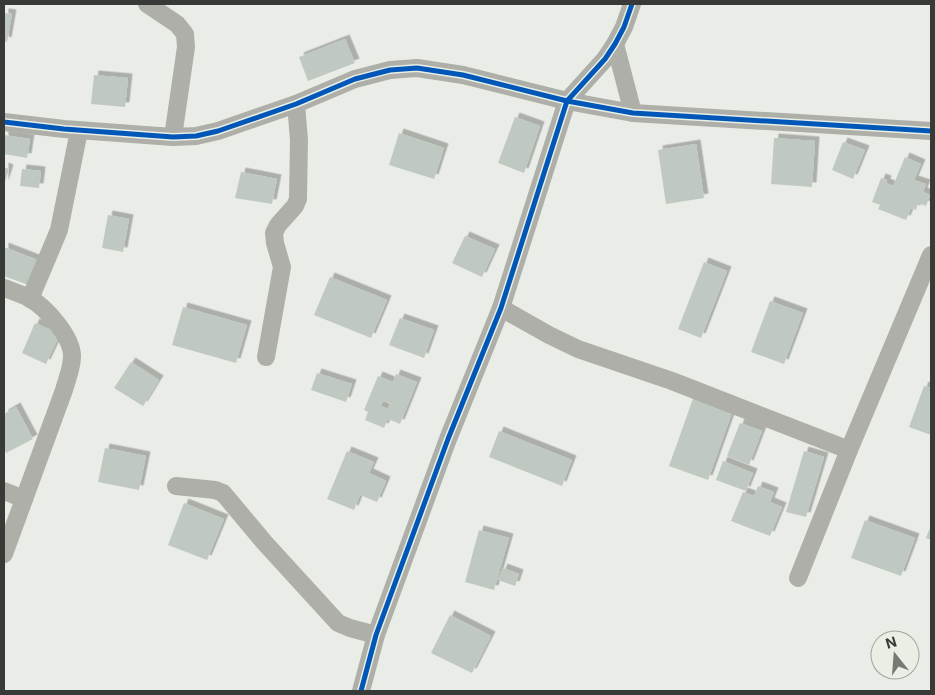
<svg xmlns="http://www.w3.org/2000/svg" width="935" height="695" viewBox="0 0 935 695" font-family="Inter,sans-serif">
	<defs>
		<filter id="shadow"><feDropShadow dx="4.5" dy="-4.5" stdDeviation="0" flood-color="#0004"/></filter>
	</defs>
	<rect width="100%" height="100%" fill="#eaede7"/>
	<g fill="#bfc9c1" fill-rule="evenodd" filter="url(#shadow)">
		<polygon points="4,13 12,14 7,42 4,41"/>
		<polygon points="345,39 355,63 308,81 299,57"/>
		<polygon points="94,75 128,78 125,107 91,104"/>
		<polygon points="515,117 540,126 524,173 498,163"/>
		<polygon points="399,133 444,148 434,179 389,165"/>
		<polygon points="4,135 30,139 27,158 4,154"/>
		<polygon points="774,138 815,141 812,187 771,184"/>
		<polygon points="843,142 865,150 853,179 832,170"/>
		<polygon points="696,144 704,198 666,204 658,150"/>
		<polygon points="905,157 921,164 914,180 926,184 923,192 930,195 926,206 918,203 916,210 911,208 906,220 878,209 880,205 872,202 881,178 887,180 886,183 893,186"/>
		<polygon points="4,167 9,169 4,185"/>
		<polygon points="22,169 41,171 39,188 20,186"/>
		<polygon points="241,172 277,179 272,204 235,198"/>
		<polygon points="108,215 129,219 123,252 102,248"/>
		<polygon points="465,236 495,249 482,277 452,263"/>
		<polygon points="4,247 40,261 31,286 4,276"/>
		<polygon points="704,262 727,271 701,338 678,329"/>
		<polygon points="330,277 387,300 371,338 314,315"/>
		<polygon points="770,301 803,313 784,364 751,352"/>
		<polygon points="183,307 247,325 236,363 172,345"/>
		<polygon points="400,318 434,330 424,358 389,345"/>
		<polygon points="35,323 60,334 46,364 22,353"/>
		<polygon points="131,362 159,380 143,406 114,388"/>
		<polygon points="317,373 352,384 346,402 311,390"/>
		<path d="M396 374 417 382 400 424 388 419 384 428 365 420 368 412 364 410 378 376 393 382ZM383 401 390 403 388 409 381 406Z"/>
		<polygon points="924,386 931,388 931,435 909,427"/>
		<polygon points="695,393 734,407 708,480 669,466"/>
		<polygon points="16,407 33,439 6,453 4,448 4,414"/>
		<polygon points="740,423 762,431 749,465 727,456"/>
		<polygon points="499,431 572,460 562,486 489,457"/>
		<polygon points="105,448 146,456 139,490 98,482"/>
		<polygon points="347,451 374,462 369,473 386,481 377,502 360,495 354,510 327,499"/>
		<polygon points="804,451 824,457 806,517 786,512"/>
		<polygon points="723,461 753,473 746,491 716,480"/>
		<polygon points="758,486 774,492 770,502 782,507 770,536 731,521 743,492 754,496"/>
		<polygon points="184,503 224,519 207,560 168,545"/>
		<polygon points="865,520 915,538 901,576 851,558"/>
		<polygon points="931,525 931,540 926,538"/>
		<polygon points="479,530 509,538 494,590 465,582"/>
		<polygon points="503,568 519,574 515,586 498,580"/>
		<polygon points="450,615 491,636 472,673 431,653"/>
	</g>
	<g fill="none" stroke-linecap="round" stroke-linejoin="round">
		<g stroke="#aeafa8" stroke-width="18">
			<polyline points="147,4 177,24 185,34 186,47 173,137"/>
			<polyline points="615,44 633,113"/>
			<polyline points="4,122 64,129 173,137 196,136 218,131 296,104 355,79 390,70 417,68 463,75 567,101 633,113 931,131"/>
			<path d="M4 288C12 291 21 294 29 298 46 307 72 337 72 356 72 368 67 379 64 390L4 554"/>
			<polyline points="30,299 59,230 79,131"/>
			<polyline points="501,308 549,335 578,349 672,381 849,450"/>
			<polyline points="266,357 282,267 275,243 274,233 278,225 295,206 298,199 299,140 296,104"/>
			<polyline points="176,486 215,490 223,493 264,542 338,623 350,628 376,635"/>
			<polyline points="4,491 24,499"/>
			<polyline points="798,578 849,450 931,255"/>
			<polyline points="361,691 376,635 448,439 501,308 567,101 605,59 615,44 624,27 632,4"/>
		</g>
		<defs>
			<g id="cycleway">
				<polyline points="4,122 64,129 173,137 196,136 218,131 296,104 355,79 390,70 417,68 463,75 567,101 633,113 931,131"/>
				<polyline points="361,691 376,635 448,439 501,308 567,101 605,59 615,44 624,27 632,4"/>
			</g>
		</defs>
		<use href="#cycleway" stroke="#e9efe5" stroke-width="8"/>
		<use href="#cycleway" stroke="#0057b8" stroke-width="5"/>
	</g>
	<rect width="935" height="695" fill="none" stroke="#373a36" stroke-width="10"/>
	<g transform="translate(895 655) rotate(343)"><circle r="24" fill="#e9efe5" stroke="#a2a79f"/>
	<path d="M0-4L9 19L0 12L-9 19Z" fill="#767974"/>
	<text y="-8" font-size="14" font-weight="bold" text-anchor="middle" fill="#373a36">N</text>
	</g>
</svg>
